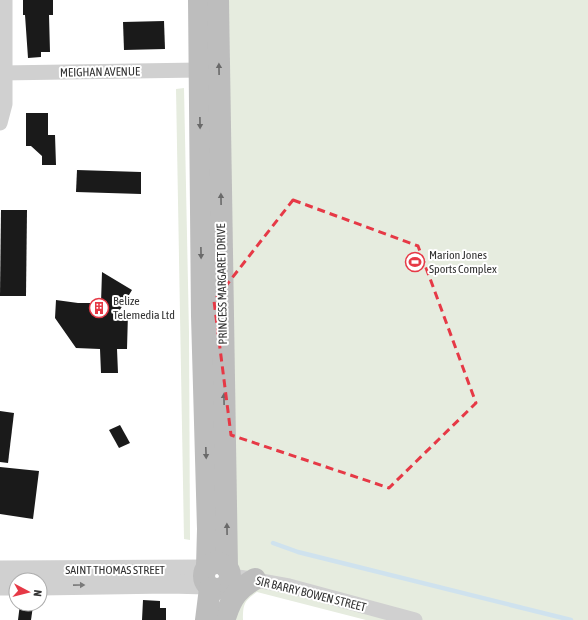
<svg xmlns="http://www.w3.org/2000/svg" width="588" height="620" viewBox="0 0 588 620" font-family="'Asap Condensed',sans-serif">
	<rect width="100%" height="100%" fill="#fff"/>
	<g fill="#e6ecdf">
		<path d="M229 0H588V620H366L257 592C244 601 243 604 243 620H233Z"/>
		<polygon points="184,88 189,333 190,540 184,539 176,89"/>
	</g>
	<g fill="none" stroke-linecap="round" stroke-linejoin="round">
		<polyline stroke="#cfe2ee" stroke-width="4.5" points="273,543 298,552 571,620"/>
	</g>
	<g fill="#1a1a1a">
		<polygon points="23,0 53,0 53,15 49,15 50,52 41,52 41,57 28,58 25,15 23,15"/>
		<polygon points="164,21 165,49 124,50 123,22"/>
		<polygon points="26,113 48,113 48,135 55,135 56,165 42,165 42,156 31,146 26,146"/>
		<polygon points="77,170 141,172 141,194 76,192"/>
		<polygon points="1,210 27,210 26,296 0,296"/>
		<polygon points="102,272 132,290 118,313 128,313 127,349 117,349 118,373 101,373 100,349 76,348 55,318 56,300 78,303 101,303"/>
		<polygon points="0,411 14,413 8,463 0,462"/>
		<polygon points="120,425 130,443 119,448 109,430"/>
		<polygon points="0,467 39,471 33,519 0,514"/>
		<polygon points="143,600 160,601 160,608 166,608 166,620 142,620"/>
		<polygon points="20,604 33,606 31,620 18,620"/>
	</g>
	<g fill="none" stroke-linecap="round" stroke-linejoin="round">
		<g stroke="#d0d0d0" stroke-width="15">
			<polyline points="0,73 200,70"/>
			<polyline points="0,123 5,104 5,0"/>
			<polyline points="230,576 245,578 289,586 415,620"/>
		</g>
		<g stroke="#d0d0d0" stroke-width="19">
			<polyline points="0,570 206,569"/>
			<polyline points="0,586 16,586"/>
			<polyline points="40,586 169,584 207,585"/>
		</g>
		<g stroke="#bdbdbd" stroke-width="22">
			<polyline points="199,0 202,316 208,529 207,567"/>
			<polyline points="218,0 227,568"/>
			<circle cx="217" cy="576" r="13"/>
			<path d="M226 615C232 597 238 589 255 579"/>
			<polyline points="206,620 210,588"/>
		</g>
	</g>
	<defs><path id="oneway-solid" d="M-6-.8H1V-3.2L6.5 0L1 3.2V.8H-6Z"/></defs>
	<g fill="#6a6a6a">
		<use href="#oneway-solid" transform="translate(219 69) rotate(-91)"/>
		<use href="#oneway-solid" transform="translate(200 123) rotate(89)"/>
		<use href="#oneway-solid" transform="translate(221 199) rotate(-91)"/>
		<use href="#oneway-solid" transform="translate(201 253) rotate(89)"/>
		<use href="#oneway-solid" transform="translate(224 399) rotate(-91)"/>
		<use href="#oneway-solid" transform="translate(206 453) rotate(88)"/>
		<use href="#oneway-solid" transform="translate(227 529) rotate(-91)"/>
	</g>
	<use fill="#7a7a7a" href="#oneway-solid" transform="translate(79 585) rotate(-1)"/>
	<path fill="none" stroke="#e63946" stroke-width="3" stroke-dasharray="8 5" stroke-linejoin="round" d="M293 200 418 246 476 403 389 488 231 435 214 301Z"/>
	<defs>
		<symbol id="stadium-ring" viewBox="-11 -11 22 22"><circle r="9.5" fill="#fff" stroke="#e63946" stroke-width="1.5"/><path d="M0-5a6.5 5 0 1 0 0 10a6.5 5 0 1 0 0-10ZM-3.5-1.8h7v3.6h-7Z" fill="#e63946"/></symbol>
		<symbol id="building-ring" viewBox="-11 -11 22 22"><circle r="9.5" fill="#fff" stroke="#e63946" stroke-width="1.5"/><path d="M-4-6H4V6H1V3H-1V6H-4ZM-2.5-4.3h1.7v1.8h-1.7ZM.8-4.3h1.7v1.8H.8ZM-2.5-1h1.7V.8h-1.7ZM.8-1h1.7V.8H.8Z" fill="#e63946"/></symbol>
	</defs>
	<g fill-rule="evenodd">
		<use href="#stadium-ring" x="404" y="251" width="22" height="22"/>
		<use href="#building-ring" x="88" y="297" width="22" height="22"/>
	</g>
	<g text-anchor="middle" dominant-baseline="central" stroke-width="4" stroke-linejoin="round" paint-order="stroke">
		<g font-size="12" fill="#333" stroke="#fff">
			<text transform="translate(100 72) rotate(-1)">MEIGHAN AVENUE</text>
			<text transform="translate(222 284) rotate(-91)">PRINCESS MARGARET DRIVE</text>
			<text x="115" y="570">SAINT THOMAS STREET</text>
			<text transform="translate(311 594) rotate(14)">SIR BARRY BOWEN STREET</text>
		</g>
		<g font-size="12" fill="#333" stroke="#fff" text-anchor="start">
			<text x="429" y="255">Marion Jones<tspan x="429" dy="14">Sports Complex</tspan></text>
			<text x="113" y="301">Belize<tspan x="113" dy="14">Telemedia Ltd</tspan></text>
		</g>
	</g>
	<g transform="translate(28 592) rotate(97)"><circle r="19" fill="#ffffff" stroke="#adadad"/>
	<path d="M0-3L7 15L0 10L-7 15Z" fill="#e63946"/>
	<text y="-6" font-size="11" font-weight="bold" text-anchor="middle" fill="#333333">N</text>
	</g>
</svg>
